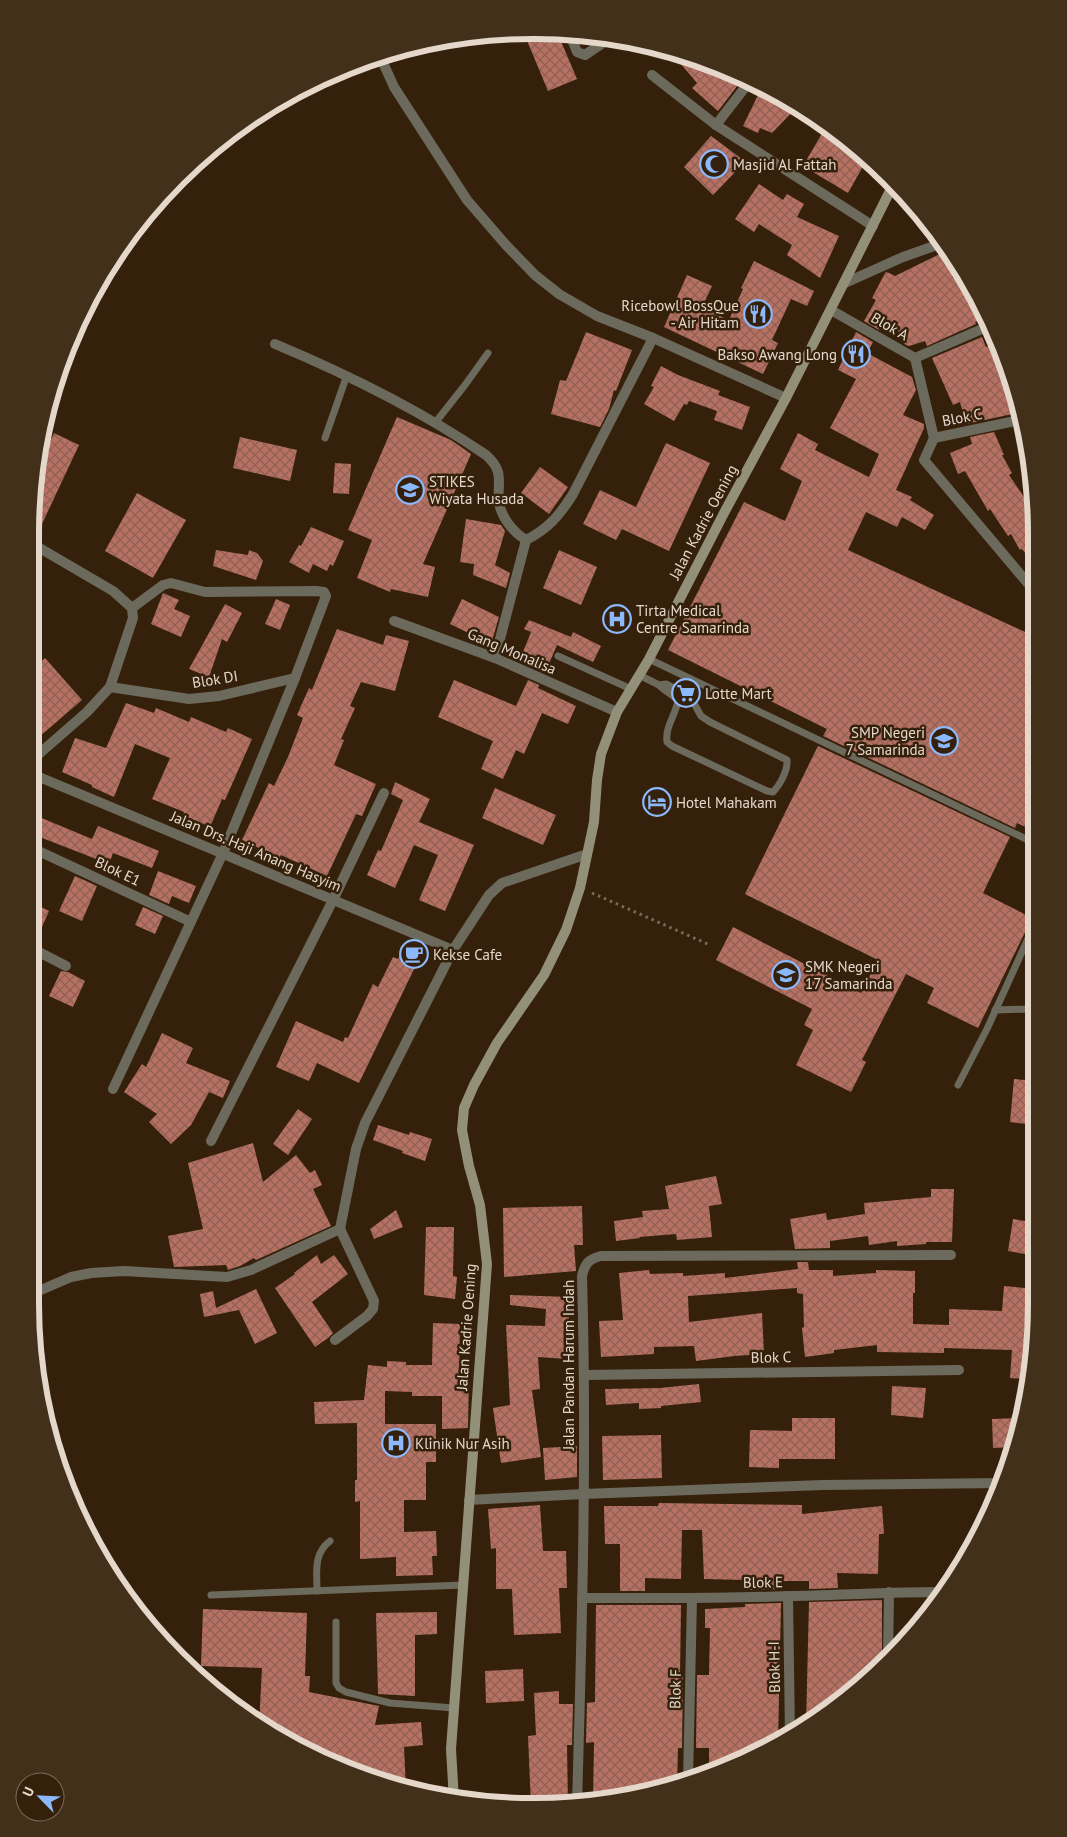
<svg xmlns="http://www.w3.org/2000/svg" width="1067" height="1837" viewBox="0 0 1067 1837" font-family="'PT Sans',sans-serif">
	<defs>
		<pattern id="building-cross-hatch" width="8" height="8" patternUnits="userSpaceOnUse" patternTransform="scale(1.25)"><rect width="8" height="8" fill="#b77162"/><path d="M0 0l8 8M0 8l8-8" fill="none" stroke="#8f6055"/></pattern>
	</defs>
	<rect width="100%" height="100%" fill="#35210b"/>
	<g fill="url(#building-cross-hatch)">
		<polygon points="533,30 557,32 577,79 548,91 523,31"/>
		<polygon points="687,57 726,68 741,81 718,111 692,88 697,83 680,63"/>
		<polygon points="759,93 776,102 778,96 798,106 772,133 760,128 758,133 743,126"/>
		<polygon points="824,130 853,148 867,159 848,193 803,166"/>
		<polygon points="711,136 742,159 742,165 713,195 684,167"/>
		<polygon points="759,184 783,200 787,194 804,204 797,217 839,236 820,278 787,255 792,245 759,224 754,232 735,219"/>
		<polygon points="946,251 969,282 986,318 975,322 976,324 927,346 925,341 909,346 904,344 901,333 882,323 879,330 864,321 876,300 872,298 885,273 887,272 895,276"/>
		<polygon points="754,261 814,291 807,306 791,299 772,340 778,343 763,374 664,327 687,275 712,286 702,307 729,320 743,289 741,288"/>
		<polygon points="586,332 632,350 616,391 614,390 609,409 600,427 551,414 560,380 566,381"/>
		<polygon points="856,332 873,342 867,353 912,377 916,390 903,415 924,424 924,428 896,490 912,497 910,500 934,515 925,530 902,517 897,527 866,512 848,550 1036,637 1036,832 1017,823 1015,828 823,736 827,729 668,650 744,502 785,521 802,481 780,469 798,433 818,444 815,450 869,477 879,454 830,428 856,379 838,370"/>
		<polygon points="982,337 986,347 997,343 1010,372 1013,384 1008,386 1017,413 966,424 960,402 953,405 932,358"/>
		<polygon points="661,366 678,375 720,391 718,395 750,407 742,430 714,420 717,411 689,401 687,405 684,404 674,421 644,404 654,387 651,386"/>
		<polygon points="397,417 451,440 471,454 423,564 435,567 428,597 391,589 390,592 357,578 372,540 348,530"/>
		<polygon points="994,432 1004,455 1002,455 1012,473 1009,475 1028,503 1030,501 1036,511 1036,567 1022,549 1020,550 1011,534 1008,536 990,509 988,511 965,471 958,474 950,453 972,444 970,437"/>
		<polygon points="54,433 79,445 42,524 31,519 31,500 37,470"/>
		<polygon points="240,437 297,450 290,481 233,468"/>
		<polygon points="666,443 710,463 669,551 622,529 616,540 583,524 600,490 636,507"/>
		<polygon points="335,463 351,464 349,494 333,493"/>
		<polygon points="540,467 568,487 549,514 521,493"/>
		<polygon points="137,493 186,520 153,578 105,551"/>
		<polygon points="466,519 501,525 505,531 495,565 510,573 506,588 473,575 474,564 460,562"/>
		<polygon points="311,527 344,541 333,566 330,564 327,571 313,564 309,573 289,562 299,545 301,546"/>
		<polygon points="216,550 248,555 249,550 257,553 263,561 256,580 213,566"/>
		<polygon points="559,550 597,567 581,605 543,588"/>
		<polygon points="163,593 179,600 174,609 190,616 181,637 151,624"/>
		<polygon points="276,599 290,605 280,630 265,624"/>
		<polygon points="462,599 499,617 491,644 450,624"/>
		<polygon points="225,604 242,613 227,642 222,639 209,677 189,669"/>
		<polygon points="529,620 571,637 573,632 601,646 593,662 557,645 545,673 533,667 535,662 521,657 531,632 524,629"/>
		<polygon points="337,629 383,645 386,635 409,641 395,691 361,682 350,706 355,708 341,739 344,740 334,765 376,784 362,816 356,814 327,876 281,855 279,858 242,840 269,783 274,786 288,757 303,718 297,715 309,688 312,690"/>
		<polygon points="45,658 82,700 32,743 32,670"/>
		<polygon points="454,680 516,706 528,680 539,685 538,688 576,706 568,724 542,713 524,754 516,750 503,779 481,769 493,741 438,717"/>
		<polygon points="126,703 154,713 156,708 189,722 191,717 226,732 228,728 252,739 225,800 222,799 210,827 183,815 184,812 152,799 170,758 135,744 114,797 92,787 92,785 62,772 75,738 106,748"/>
		<polygon points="818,746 1010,837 983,893 1032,918 978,1028 927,1003 934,988 906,974 862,1060 866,1062 851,1092 796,1065 813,1030 804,1025 812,1009 716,960 733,927 861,993 878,960 745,894"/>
		<polygon points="395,782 430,799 419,822 474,845 445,911 419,900 438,855 414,845 395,888 367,875 378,850 381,851 403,800 391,794"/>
		<polygon points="495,788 556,815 543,845 482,818"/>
		<polygon points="32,814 92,839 98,826 159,851 152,868 113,853 109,864 32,834"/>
		<polygon points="158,871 196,886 189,903 172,896 169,904 149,895"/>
		<polygon points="75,876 97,886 82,921 59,911"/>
		<polygon points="33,903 49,911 35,943 33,942"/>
		<polygon points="143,907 163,916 155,934 135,925"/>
		<polygon points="407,941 428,951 421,967 416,965 359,1083 317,1063 309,1081 276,1067 296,1021 343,1042 345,1037 348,1038 373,984 378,987 393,957 398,959"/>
		<polygon points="61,971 68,972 85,981 73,1007 49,996"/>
		<polygon points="162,1033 193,1048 186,1063 230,1081 223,1098 209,1092 191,1125 171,1144 149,1122 157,1114 124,1092 142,1064 146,1067"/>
		<polygon points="1014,1079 1036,1081 1036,1125 1010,1122"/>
		<polygon points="298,1109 312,1119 288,1155 273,1144"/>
		<polygon points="378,1125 409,1135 410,1132 432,1139 425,1161 402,1153 403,1151 373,1140"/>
		<polygon points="253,1143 263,1182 296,1155 310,1173 315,1170 322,1185 313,1189 331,1226 256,1260 254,1258 240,1266 228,1270 226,1265 174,1267 168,1236 203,1229 188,1163"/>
		<polygon points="716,1176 722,1204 709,1206 712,1237 677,1240 676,1234 639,1237 640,1238 616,1241 614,1221 643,1217 642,1211 669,1209 665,1186"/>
		<polygon points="931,1189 954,1189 952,1242 926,1242 926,1244 897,1246 897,1241 869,1245 868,1236 830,1241 830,1248 795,1249 790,1219 826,1213 827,1220 865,1214 864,1203 931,1197"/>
		<polygon points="582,1206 583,1245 574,1245 576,1271 504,1277 503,1208"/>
		<polygon points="396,1210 403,1227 374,1239 370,1229"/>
		<polygon points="1013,1219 1036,1223 1036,1256 1008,1251"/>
		<polygon points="426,1227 454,1227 453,1276 457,1277 455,1299 424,1295"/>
		<polygon points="317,1255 321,1264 334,1255 348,1274 312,1302 333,1333 328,1338 315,1347 275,1288 295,1274 294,1273"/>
		<polygon points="797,1262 808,1262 809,1270 833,1270 833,1276 876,1273 876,1270 915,1271 915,1293 913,1293 913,1324 949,1325 949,1309 1002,1311 1004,1286 1036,1289 1036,1337 1028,1379 1010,1378 1012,1350 944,1348 944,1353 877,1352 877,1345 834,1350 834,1353 805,1357 802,1328 804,1327 803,1294 797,1293 797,1288 688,1296 689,1322 762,1313 764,1354 734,1356 696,1361 694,1346 654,1347 654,1354 601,1357 599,1321 623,1320 619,1273 649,1270 650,1274 683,1273 683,1276 725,1273 725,1278 798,1269"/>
		<polygon points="256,1289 277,1333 255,1344 239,1310 204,1317 200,1294 213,1291 216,1308"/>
		<polygon points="510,1295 570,1297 567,1359 538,1357 540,1389 532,1390 541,1457 501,1463 493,1408 510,1405 506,1325 545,1326 546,1309 510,1305"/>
		<polygon points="433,1323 460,1324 459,1374 469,1374 468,1428 442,1429 442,1396 412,1396 412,1392 385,1391 385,1424 436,1424 436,1462 426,1462 426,1500 404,1500 404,1532 436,1531 437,1556 432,1556 433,1575 396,1576 396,1557 360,1559 360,1501 355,1502 355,1480 357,1480 357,1423 315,1424 314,1402 364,1400 368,1365 387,1367 387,1361 406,1362 406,1365 432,1365"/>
		<polygon points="699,1384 701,1402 661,1406 661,1408 639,1409 639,1403 606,1405 605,1389 660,1388"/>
		<polygon points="892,1386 926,1388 923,1418 891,1415"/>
		<polygon points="792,1418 835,1418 835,1459 779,1459 779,1468 749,1467 750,1430 792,1431"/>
		<polygon points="1020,1418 1014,1447 993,1448 992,1419"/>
		<polygon points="661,1435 662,1478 603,1480 602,1436"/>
		<polygon points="577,1446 577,1477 545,1480 543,1448"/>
		<polygon points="659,1503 802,1505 802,1514 882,1506 884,1534 879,1534 878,1574 837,1573 838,1588 809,1589 809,1581 782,1581 782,1589 745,1590 745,1580 704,1579 702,1530 682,1530 681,1579 645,1578 645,1591 620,1591 620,1544 605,1544 604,1506 658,1506"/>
		<polygon points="540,1505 543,1551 566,1551 567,1588 559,1588 561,1633 514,1635 512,1589 496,1589 496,1548 491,1549 488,1509"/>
		<polygon points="882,1600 882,1664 865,1682 806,1725 809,1602"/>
		<polygon points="781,1603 778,1743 726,1769 709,1774 709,1748 696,1748 697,1675 709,1675 710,1628 705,1628 705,1609 745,1607 745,1604"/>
		<polygon points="596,1605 681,1605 680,1674 683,1675 682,1748 678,1748 677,1784 632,1797 593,1802 594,1742 586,1743 587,1703 595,1702"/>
		<polygon points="203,1609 307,1613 305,1676 310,1676 309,1692 379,1706 375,1725 421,1722 423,1745 404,1747 406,1790 339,1766 338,1754 311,1755 289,1742 289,1734 275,1734 259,1725 262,1668 201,1666"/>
		<polygon points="437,1612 437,1634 415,1635 415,1696 378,1694 376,1613"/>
		<polygon points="523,1669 524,1701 486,1703 485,1671"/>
		<polygon points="559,1691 559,1704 573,1704 572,1745 567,1745 568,1806 531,1805 528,1736 536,1735 534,1693"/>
	</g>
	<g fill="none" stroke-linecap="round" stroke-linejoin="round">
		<polyline stroke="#7c6a58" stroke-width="3" stroke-dasharray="2.5 4" stroke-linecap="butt" points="592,893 710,945"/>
		<g stroke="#6c6a5c" stroke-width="7">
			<polyline points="435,423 465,385 488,353"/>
			<polyline points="325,438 347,375"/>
			<polyline points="558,656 631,689"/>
			<polyline points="649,659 1026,839 1036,847"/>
			<polyline points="639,675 659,685"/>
			<path d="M666 684 690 696 701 716 710 722 787 760C788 770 780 785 773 792L767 791 672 746 667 742C665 727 675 716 678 701 673 694 665 692 659 685Z"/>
			<polyline points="995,1010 1030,1009 1036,1006"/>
			<polyline points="958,1085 987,1029 1036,921"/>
			<path d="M317 1591C317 1572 313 1554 330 1541"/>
			<polyline points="211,1595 463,1585"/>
			<polyline points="336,1622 336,1683 339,1688 346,1692 390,1703 454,1708"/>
		</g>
		<g stroke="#6c6a5c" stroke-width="10">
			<polyline points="570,34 577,52 585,55 610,38"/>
			<polyline points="380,56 394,87 467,200 506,245 535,275 559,294 597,316 653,338 786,398"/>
			<polyline points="652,75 716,125 873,226"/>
			<polyline points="716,125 750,81"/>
			<polyline points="845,283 903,257 940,244"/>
			<polyline points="831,310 915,358 989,326"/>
			<path d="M275 344C349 375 420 410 486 455 505 472 497 481 499 502 501 517 513 532 526 540"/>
			<polyline points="915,358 934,438"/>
			<polyline points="1020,420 934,438 924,460 1036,593"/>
			<path d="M526 540C548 529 560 515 573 494L653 338"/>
			<polyline points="31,543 113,591 132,608 133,618 110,687 87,712 32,760"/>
			<polyline points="394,621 495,658 617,712"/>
			<polyline points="495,658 526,540"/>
			<polyline points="110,687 189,699 219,696 295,678"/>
			<polyline points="32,774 453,950"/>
			<polyline points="32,848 191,922"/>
			<polyline points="33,949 66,966"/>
			<polyline points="113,1089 223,853 295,678 326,596 324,592 316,591 205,592 171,583 163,585 132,608"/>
			<polyline points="211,1141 333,900 384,793"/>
			<polyline points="34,1293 71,1277 91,1273 124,1271 227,1277 251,1270 340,1229 356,1149 365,1123 453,950 489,895 502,883 587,854"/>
			<polyline points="335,1340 367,1316 373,1309 374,1301 340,1229"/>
			<polyline points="585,1375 959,1370"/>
			<polyline points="469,1500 583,1494 823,1485 1002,1483"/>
			<polyline points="788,1596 790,1736"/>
			<path d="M582 1598C651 1598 720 1599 788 1596 840 1595 892 1592 944 1592"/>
			<polyline points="888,1656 889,1592"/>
			<polyline points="688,1780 692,1598"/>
			<path d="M577 1805C582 1628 587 1452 582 1276 585 1263 589 1259 601 1256L951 1255"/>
		</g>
		<polyline stroke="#93907a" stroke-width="10" points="454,1800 451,1749 487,1264 480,1205 469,1166 462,1130 464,1108 474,1085 497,1043 544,975 566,930 580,888 594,822 597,780 601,754 617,712 649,659 724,513 786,398 894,183"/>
	</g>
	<defs>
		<symbol id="mosque-ring" viewBox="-11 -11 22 22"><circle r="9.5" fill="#35210b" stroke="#8bb9fc" stroke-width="1.5"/><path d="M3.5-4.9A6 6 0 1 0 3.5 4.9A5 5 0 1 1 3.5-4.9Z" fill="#8bb9fc"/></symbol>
		<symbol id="restaurant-ring" viewBox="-11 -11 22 22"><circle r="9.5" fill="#35210b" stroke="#8bb9fc" stroke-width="1.5"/><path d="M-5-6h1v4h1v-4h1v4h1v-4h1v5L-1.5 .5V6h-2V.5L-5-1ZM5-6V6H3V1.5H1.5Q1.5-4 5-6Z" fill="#8bb9fc"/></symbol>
		<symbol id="university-ring" viewBox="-11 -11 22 22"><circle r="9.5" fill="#35210b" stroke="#8bb9fc" stroke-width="1.5"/><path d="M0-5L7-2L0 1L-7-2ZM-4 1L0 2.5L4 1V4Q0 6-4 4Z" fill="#8bb9fc"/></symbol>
		<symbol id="hospital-ring" viewBox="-11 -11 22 22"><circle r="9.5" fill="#35210b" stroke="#8bb9fc" stroke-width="1.5"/><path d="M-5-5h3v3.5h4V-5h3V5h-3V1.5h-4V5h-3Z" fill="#8bb9fc"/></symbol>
		<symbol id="supermarket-ring" viewBox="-11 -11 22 22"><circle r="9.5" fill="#35210b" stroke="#8bb9fc" stroke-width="1.5"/><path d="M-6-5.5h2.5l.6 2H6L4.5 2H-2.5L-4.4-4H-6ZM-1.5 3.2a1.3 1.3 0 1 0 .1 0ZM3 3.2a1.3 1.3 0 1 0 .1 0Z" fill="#8bb9fc"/></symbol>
		<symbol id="school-ring" viewBox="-11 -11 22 22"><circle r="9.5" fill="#35210b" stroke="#8bb9fc" stroke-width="1.5"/><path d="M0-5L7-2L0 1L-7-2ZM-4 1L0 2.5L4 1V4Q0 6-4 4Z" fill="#8bb9fc"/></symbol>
		<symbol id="hotel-ring" viewBox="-11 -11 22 22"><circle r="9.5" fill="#35210b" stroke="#8bb9fc" stroke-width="1.5"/><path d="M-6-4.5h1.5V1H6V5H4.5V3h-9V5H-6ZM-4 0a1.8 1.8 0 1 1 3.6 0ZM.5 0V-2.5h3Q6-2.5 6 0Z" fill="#8bb9fc"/></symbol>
		<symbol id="cafe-ring" viewBox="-11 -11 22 22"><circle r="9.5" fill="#35210b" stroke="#8bb9fc" stroke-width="1.5"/><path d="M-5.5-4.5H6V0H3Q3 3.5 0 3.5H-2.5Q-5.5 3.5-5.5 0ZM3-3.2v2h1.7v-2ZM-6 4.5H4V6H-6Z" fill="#8bb9fc"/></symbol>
	</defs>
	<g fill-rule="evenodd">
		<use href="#mosque-ring" x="698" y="148" width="32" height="32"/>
		<use href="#restaurant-ring" x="742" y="298" width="32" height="32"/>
		<use href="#restaurant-ring" x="840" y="338" width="32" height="32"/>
		<use href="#university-ring" x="394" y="474" width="32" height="32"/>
		<use href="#hospital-ring" x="601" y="603" width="32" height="32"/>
		<use href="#supermarket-ring" x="670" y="677" width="32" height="32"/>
		<use href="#school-ring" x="928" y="725" width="32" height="32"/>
		<use href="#hotel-ring" x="641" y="786" width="32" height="32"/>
		<use href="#cafe-ring" x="398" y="938" width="32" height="32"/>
		<use href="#school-ring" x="770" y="959" width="32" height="32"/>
		<use href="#hospital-ring" x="380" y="1427" width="32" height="32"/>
	</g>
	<g text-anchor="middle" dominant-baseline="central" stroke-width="5" stroke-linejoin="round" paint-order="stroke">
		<g font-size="15" fill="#e5d8cb" stroke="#35210b" text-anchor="start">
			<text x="733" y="164">Masjid Al Fattah</text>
			<text x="739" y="305" text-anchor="end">Ricebowl BossQue<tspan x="739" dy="17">- Air Hitam</tspan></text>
			<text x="837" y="354" text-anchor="end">Bakso Awang Long</text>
			<text x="429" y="481">STIKES<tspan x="429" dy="17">Wiyata Husada</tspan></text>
			<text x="636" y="610">Tirta Medical<tspan x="636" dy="17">Centre Samarinda</tspan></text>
			<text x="705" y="693">Lotte Mart</text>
			<text x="925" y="732" text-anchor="end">SMP Negeri<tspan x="925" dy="17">7 Samarinda</tspan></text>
			<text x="676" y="802">Hotel Mahakam</text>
			<text x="433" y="954">Kekse Cafe</text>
			<text x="805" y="966">SMK Negeri<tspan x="805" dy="17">17 Samarinda</tspan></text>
			<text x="415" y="1443">Klinik Nur Asih</text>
		</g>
		<g font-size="15" fill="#e5d8cb" stroke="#35210b">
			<text transform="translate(890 326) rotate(30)">Blok A</text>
			<text transform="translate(962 417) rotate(-11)">Blok C</text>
			<text transform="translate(703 522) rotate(-62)">Jalan Kadrie Oening</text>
			<text transform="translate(512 651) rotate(23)">Gang Monalisa</text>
			<text transform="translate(215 679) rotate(-9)">Blok DI</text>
			<text transform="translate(256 851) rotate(23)">Jalan Drs. Haji Anang Hasyim</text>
			<text transform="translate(118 871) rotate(25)">Blok E1</text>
			<text transform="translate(466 1327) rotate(-86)">Jalan Kadrie Oening</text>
			<text transform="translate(771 1357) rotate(-1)">Blok C</text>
			<text transform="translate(568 1365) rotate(-90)">Jalan Pandan Harum Indah</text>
			<text transform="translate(763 1582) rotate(-1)">Blok E</text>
			<text transform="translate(774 1667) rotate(-91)">Blok H-I</text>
			<text transform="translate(675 1689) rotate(-89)">Blok F</text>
		</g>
	</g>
	<path d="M0 0H1067V1837H0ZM533 39H534A494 494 0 0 1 1028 533V1304A494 494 0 0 1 534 1798H533A494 494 0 0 1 39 1304V533A494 494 0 0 1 533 39Z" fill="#43301a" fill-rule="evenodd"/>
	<path fill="none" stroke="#e5d8cb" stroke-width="6" d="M533 39H534A494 494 0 0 1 1028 533V1304A494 494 0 0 1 534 1798H533A494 494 0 0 1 39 1304V533A494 494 0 0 1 533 39Z"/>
	<g transform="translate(40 1797) rotate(294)"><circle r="24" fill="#35210b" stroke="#7b6a58"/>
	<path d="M0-4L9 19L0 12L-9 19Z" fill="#8bb9fc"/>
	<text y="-8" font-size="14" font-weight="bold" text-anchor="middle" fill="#e5d8cb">U</text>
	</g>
</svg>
